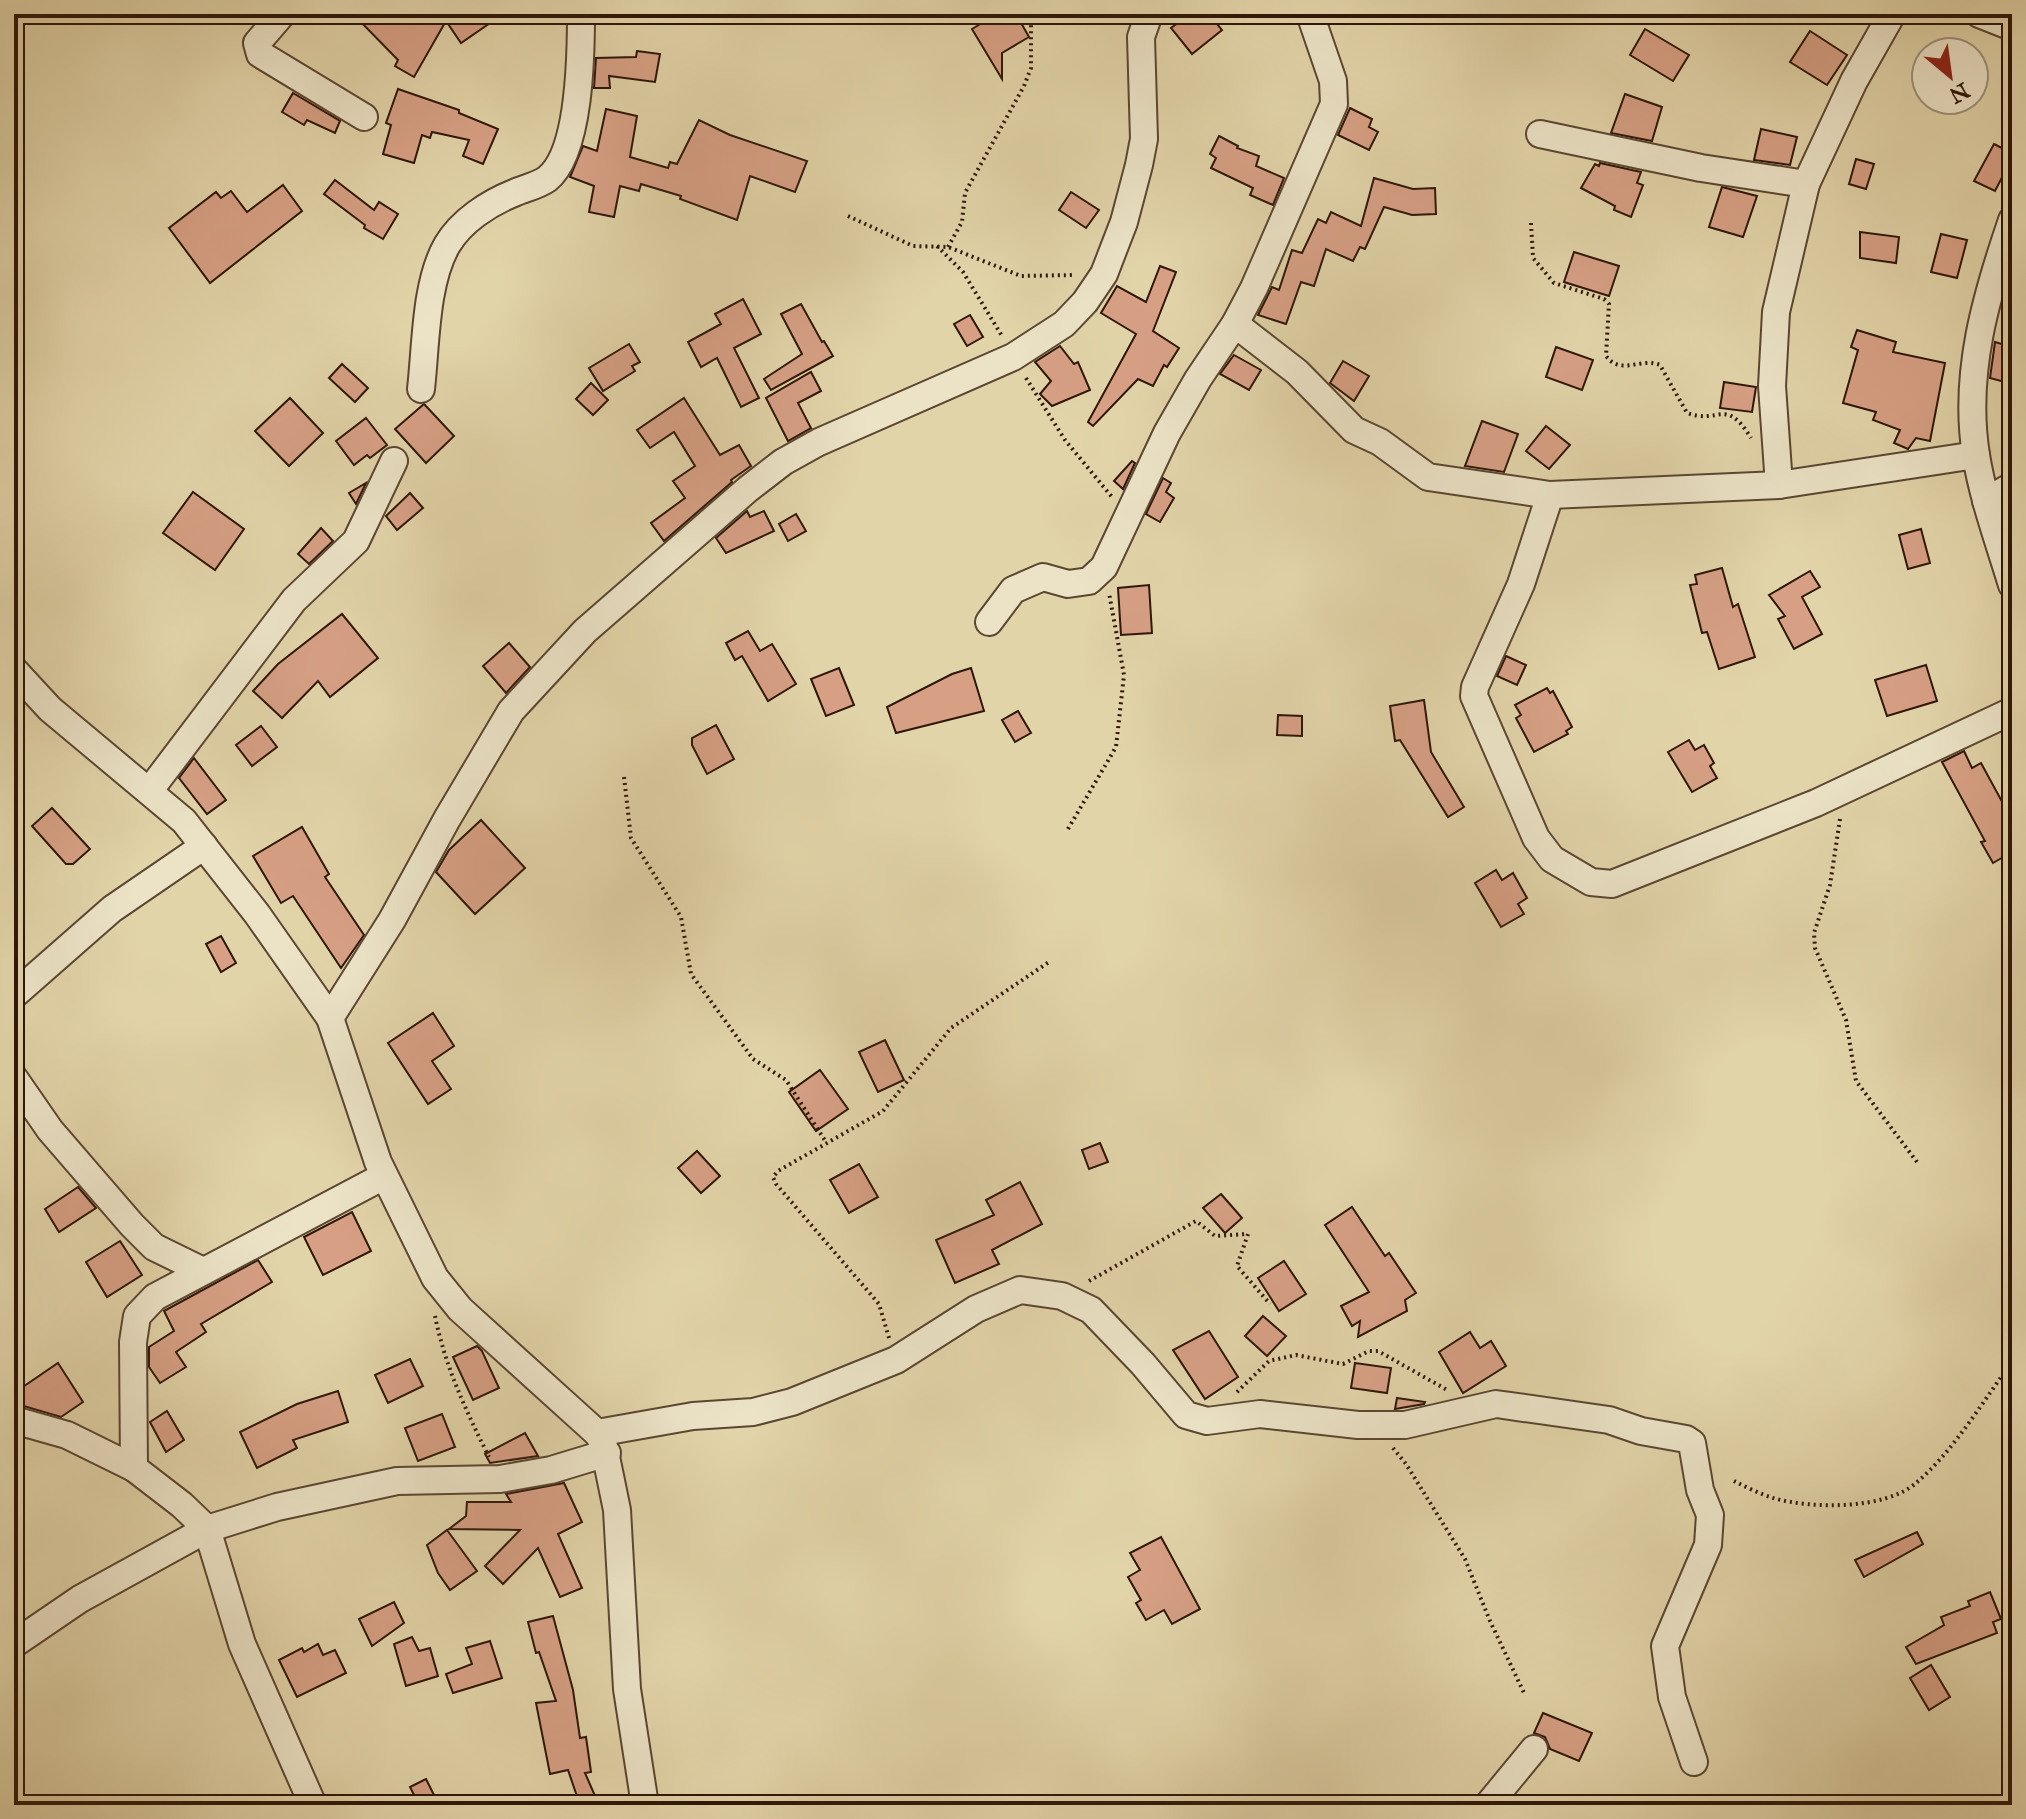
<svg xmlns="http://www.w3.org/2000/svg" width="2026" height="1819" viewBox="0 0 2026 1819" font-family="'IM FELL Great Primer',serif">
	<rect width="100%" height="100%" fill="#e2d4a9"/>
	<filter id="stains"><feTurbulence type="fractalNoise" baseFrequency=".0025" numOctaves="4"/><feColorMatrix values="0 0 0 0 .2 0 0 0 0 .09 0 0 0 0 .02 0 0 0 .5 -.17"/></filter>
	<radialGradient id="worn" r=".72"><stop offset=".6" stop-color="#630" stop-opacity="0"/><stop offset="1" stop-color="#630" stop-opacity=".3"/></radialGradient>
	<g fill="#d7a085" stroke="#2e1609" stroke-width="2">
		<polygon points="353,14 503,14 461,43 446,21 414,77 395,66 398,60"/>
		<polygon points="997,14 1016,14 1029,37 1002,53 1002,79 972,29"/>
		<polygon points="1190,14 1209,14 1222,30 1192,54 1171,28"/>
		<polygon points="1645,29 1689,55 1673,81 1630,55"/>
		<polygon points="1810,31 1847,55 1827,85 1790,62"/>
		<polygon points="637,51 660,54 655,82 609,76 610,88 594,88 596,58 636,57"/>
		<polygon points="398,89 459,110 459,113 498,129 483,164 463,156 469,140 432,132 430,138 422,135 414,163 383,154 391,125 386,123"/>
		<polygon points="293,93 340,121 335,133 307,120 304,125 282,112"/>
		<polygon points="1625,94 1662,107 1652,141 1611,133"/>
		<polygon points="1350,108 1372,119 1369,127 1378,132 1369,150 1338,135"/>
		<polygon points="606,109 637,116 630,157 668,168 670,162 677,164 699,120 730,135 807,161 795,192 750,176 737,220 680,199 681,196 641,184 639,191 620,186 614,217 589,212 594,186 570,177 583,146 597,151"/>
		<polygon points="1761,129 1797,137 1790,165 1754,160"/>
		<polygon points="1219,136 1238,146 1237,148 1259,156 1256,166 1284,178 1273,205 1250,195 1253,188 1211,168 1216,158 1210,154"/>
		<polygon points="1994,144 2012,153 2012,158 1995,191 1974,181"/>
		<polygon points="1856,159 1874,164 1866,189 1849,184"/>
		<polygon points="1600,163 1641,172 1637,183 1643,185 1631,217 1614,210 1615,206 1581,188 1595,164 1599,166"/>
		<polygon points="1374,178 1413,189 1435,188 1436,214 1412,215 1384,207 1365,249 1360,247 1353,261 1326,249 1314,286 1301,282 1286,324 1258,315 1272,287 1279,290 1292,250 1302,253 1318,219 1326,223 1331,212 1361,226"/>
		<polygon points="335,180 374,210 379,202 398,214 383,239 364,228 365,225 324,194"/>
		<polygon points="283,185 302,211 210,283 169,228 216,192 221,198 231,191 247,212"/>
		<polygon points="1722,187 1757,196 1743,237 1709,227"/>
		<polygon points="1071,192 1099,210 1086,228 1059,210"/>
		<polygon points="1860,232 1899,237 1896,263 1860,258"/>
		<polygon points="1941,234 1967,240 1957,278 1931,272"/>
		<polygon points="1574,252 1619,266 1609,296 1564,282"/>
		<polygon points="1160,266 1176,272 1153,331 1179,348 1167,367 1164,365 1153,386 1138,379 1093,426 1088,422 1136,334 1101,313 1117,286 1146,302"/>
		<polygon points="743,299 761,334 734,348 759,398 741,407 717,358 701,367 688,342 721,324 715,314"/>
		<polygon points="801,304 822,342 824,341 833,356 771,390 764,379 802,354 781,314"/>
		<polygon points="970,315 983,337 967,346 954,324"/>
		<polygon points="1857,330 1896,342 1893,352 1945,363 1930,441 1916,438 1908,449 1894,443 1900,430 1873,420 1876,412 1843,403 1858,350 1851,347"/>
		<polygon points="1995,342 2012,347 2012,384 1990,378"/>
		<polygon points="629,344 640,362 632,366 635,371 603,391 589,368"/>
		<polygon points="1060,346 1074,364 1078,362 1090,390 1052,406 1040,394 1051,381 1035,362"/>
		<polygon points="1556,347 1593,360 1582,390 1546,377"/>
		<polygon points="1234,355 1261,370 1249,390 1220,374"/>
		<polygon points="1343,361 1369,376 1354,401 1330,383"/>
		<polygon points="342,364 368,388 355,402 329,378"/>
		<polygon points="811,372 821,391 798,403 811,428 788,441 766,398"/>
		<polygon points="1724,382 1756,387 1752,412 1720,408"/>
		<polygon points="591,383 608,400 593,415 576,399"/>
		<polygon points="290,398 323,433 289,466 255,431"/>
		<polygon points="684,398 720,455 739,445 751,466 731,480 732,482 664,541 651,523 685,498 673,481 695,466 674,432 650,448 637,430"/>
		<polygon points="424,404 454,436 426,463 395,429"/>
		<polygon points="366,418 387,445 370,458 367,455 354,465 336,441"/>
		<polygon points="1482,421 1518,434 1504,472 1465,466"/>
		<polygon points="1546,426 1570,445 1549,469 1526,451"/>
		<polygon points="1132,461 1135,463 1123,489 1114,481"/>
		<polygon points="1163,478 1171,483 1166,492 1174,498 1160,522 1146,514"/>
		<polygon points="366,483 356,504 349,493"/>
		<polygon points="193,492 244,529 215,570 163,533"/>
		<polygon points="410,493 423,508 397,530 386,516"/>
		<polygon points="747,511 750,517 764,511 774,531 726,553 716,538"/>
		<polygon points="796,514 806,531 788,541 779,524"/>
		<polygon points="321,528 333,541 309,564 298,554"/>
		<polygon points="1921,529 1930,563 1908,569 1899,535"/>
		<polygon points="1722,568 1733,607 1738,604 1755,657 1719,669 1707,632 1702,633 1690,585 1697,584 1695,575"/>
		<polygon points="1810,571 1820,587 1802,597 1822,634 1794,649 1778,619 1785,616 1769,595"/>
		<polygon points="1149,585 1152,633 1121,635 1118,588"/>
		<polygon points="342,614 378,658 330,697 318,681 282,718 253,691 278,664"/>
		<polygon points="748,631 760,651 772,644 796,684 768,701 742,656 735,660 726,643"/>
		<polygon points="509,643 530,667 506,693 483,666"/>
		<polygon points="1506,656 1526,665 1517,685 1497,676"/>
		<polygon points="1926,665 1937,701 1887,716 1875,680"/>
		<polygon points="839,668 854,705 826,716 811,679"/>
		<polygon points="971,668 984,711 896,733 887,707 952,674"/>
		<polygon points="1547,688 1550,693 1553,691 1572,727 1566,731 1568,734 1534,752 1516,718 1521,715 1515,705"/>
		<polygon points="1424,700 1431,752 1464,807 1448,817 1400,740 1395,741 1390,706"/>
		<polygon points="1018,711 1031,733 1015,742 1002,720"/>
		<polygon points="1278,715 1302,716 1302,736 1277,735"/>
		<polygon points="716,725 734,759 707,774 692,745 692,738"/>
		<polygon points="261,726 277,747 252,766 236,745"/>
		<polygon points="1689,740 1695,750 1704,745 1714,763 1710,766 1717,778 1692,792 1668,752"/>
		<polygon points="1964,751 1972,768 1981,763 2012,820 2012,852 1993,863 1981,842 1985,841 1942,762"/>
		<polygon points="194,758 226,800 207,814 179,778"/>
		<polygon points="52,808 90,849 73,864 66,864 32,826"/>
		<polygon points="481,820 525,868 475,914 436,872 449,850"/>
		<polygon points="302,827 329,874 325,877 364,935 341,968 293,896 281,903 253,856"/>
		<polygon points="1496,870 1502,880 1513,873 1527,898 1518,904 1524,914 1501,927 1475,883"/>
		<polygon points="221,936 236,963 221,972 206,944"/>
		<polygon points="433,1013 454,1046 432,1061 451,1089 428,1104 388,1043"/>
		<polygon points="885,1040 904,1080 878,1092 859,1052"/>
		<polygon points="820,1070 848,1109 816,1131 789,1092"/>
		<polygon points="1100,1143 1108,1162 1089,1169 1082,1150"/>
		<polygon points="697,1151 720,1176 701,1193 678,1168"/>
		<polygon points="859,1164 878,1197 849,1213 830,1180"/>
		<polygon points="1020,1182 1042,1224 992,1250 999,1264 955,1283 936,1240 994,1215 986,1200"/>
		<polygon points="78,1187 96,1208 59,1232 45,1209"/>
		<polygon points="1221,1194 1242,1218 1225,1233 1203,1208"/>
		<polygon points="1352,1207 1385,1256 1389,1253 1416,1293 1405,1300 1407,1311 1358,1337 1360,1321 1352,1326 1341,1306 1369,1292 1325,1225"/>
		<polygon points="352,1212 371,1251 323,1275 304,1237"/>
		<polygon points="120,1241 142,1275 107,1297 86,1262"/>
		<polygon points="258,1260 272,1282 201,1324 206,1332 176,1352 186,1367 160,1383 149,1367 149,1347 174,1331 164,1311"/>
		<polygon points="1284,1261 1306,1294 1279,1311 1258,1278"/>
		<polygon points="1263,1316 1286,1336 1267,1356 1245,1336"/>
		<polygon points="1209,1331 1238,1377 1205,1399 1173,1350"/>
		<polygon points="1470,1332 1480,1348 1491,1341 1506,1366 1463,1393 1439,1352"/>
		<polygon points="477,1346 482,1351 499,1388 473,1400 453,1357"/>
		<polygon points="410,1359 423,1386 388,1403 375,1375"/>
		<polygon points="58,1363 83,1402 61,1417 20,1405 14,1393"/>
		<polygon points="1355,1363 1391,1368 1387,1393 1351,1388"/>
		<polygon points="338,1391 348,1422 293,1440 297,1448 257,1468 240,1432 297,1404"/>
		<polygon points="1397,1398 1425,1402 1424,1404 1395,1409"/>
		<polygon points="167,1411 184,1440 166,1452 150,1422"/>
		<polygon points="442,1414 455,1447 418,1461 405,1428"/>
		<polygon points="525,1433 538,1456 490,1463 485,1454"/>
		<polygon points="564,1483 582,1522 558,1534 582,1588 560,1597 538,1548 503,1584 485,1566 520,1530 449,1529 466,1516 467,1502 511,1502 506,1494"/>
		<polygon points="447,1530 477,1571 450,1590 438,1573 427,1545"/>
		<polygon points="1917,1532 1923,1544 1864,1577 1855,1560"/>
		<polygon points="1161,1537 1200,1609 1172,1624 1164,1610 1146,1620 1136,1603 1141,1600 1128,1577 1140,1570 1130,1553"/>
		<polygon points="1990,1592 2001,1619 1993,1622 1997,1633 1916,1664 1906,1647 1944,1625 1941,1617 1970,1606 1968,1601"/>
		<polygon points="394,1602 404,1623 372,1646 359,1619"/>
		<polygon points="553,1616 573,1690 580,1738 586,1737 591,1772 585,1773 599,1805 580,1805 568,1770 550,1774 536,1703 556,1701 539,1652 536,1653 528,1622"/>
		<polygon points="412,1637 419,1651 430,1648 438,1676 406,1686 394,1644"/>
		<polygon points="490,1641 502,1678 453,1693 446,1674 472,1664 466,1648"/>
		<polygon points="318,1644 323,1655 335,1650 346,1673 297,1697 279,1660 302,1648 304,1652"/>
		<polygon points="1931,1665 1950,1697 1929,1710 1910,1678"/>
		<polygon points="1543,1713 1592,1733 1579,1761 1550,1749 1545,1737 1534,1733"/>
		<polygon points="426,1779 439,1805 419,1805 410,1787"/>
	</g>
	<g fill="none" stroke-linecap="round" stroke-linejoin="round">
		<defs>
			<g id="minor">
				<polyline points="282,14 257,43 260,54 364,117"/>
				<polyline points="1979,14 2012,27"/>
				<polyline points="1540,134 1701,168 1806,184"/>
				<path d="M2012 220C1986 296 1963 374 1976 455 1983 499 1999 542 2012 585"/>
				<polyline points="1235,324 1297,372 1354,430 1380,442 1428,477 1550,495 1779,485 1976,455"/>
				<path d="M421 389C426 346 425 283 447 245 461 221 489 203 514 193 525 188 537 186 547 179 580 153 581 54 581 14"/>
				<polyline points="1779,485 1772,386 1776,312 1806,184 1854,81 1892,14"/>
				<polyline points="1550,495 1521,584 1475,687 1474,696 1536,838 1552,859 1591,882 1612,884 1816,803 2012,711"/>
				<polyline points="1986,501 2012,486"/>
				<polyline points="989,622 1013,590 1043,577 1068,584 1089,581 1104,567 1167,433 1198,379 1235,324 1254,288 1334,104 1333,81 1310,14"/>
				<polyline points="14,670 50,709 184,821 257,914 330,1018 378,1162 435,1278 460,1309 597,1433 603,1442 617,1510 627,1689 645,1805"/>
				<polyline points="150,790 294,600 356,541 394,461"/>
				<polyline points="14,995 112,909 204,846"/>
				<polyline points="330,1018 392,920 447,819 511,711 585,631 748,489 783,462 819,442 1013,357 1064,324 1085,302 1104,274 1124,222 1139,165 1144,139 1141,37 1149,14"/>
				<polyline points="14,1078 50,1130 132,1225 154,1247 203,1271"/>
				<polyline points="14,1420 67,1435 134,1468 182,1505 207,1529 242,1644 313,1805"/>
				<polyline points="597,1433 693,1416 753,1412 792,1402 896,1360 976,1309 1020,1290 1062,1296 1091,1310 1143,1364 1186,1415 1207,1421 1260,1414 1358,1425 1405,1425 1496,1404 1609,1420 1641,1431 1686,1439 1692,1443 1700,1490 1710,1515 1708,1545 1665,1646 1672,1697 1694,1762"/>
				<polyline points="134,1468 133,1342 137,1316 155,1297 384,1176"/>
				<polyline points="14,1644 80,1599 207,1529 277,1507 397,1481 500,1479 551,1470 607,1453"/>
				<polyline points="1488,1805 1534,1749"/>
			</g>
		</defs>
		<use href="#minor" stroke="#5b4631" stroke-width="30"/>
		<g stroke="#2e1609" stroke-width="4" stroke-dasharray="2 4" stroke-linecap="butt">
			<polyline points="848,216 913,246 948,247 1021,276 1073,275"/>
			<path d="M1531 223 1533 258 1554 283 1604 299 1609 304 1606 356C1621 376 1640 357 1660 365L1687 413C1720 425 1725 396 1751 438"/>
			<polyline points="937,246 963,272 1002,336"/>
			<polyline points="948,247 962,222 965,193 1024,86 1031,68 1031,14"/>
			<polyline points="1026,378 1065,440 1112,497"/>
			<polyline points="624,777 631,838 681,917 691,974 753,1059 786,1080 826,1142"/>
			<polyline points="1840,819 1830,885 1814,933 1815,948 1846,1020 1856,1081 1917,1162"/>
			<polyline points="1068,829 1116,747 1124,675 1109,593"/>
			<polyline points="1089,1281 1196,1221 1215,1236 1248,1234 1237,1266 1270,1304"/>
			<path d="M435 1316C445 1366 466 1411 489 1457"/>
			<polyline points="889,1338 879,1304 776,1184 773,1177 778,1171 883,1111 951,1028 1049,962"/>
			<polyline points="1237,1392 1269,1361 1296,1355 1343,1364 1369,1351 1378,1351 1449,1391"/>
			<polyline points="1393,1448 1406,1464 1465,1559 1490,1621 1525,1695"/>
			<path d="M1734 1481C1746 1487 1760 1494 1773 1498 1811 1509 1885 1510 1916 1483 1953 1452 1983 1401 2012 1362"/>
		</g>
		<use href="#minor" stroke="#ece3c7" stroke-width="26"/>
	</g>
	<rect width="2026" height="1819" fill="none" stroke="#e2d4a9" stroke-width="48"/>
	<rect x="16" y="16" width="1994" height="1787" fill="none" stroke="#2e1609" stroke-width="4"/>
	<rect x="24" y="24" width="1978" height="1771" fill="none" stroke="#2e1609" stroke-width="2"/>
	<g transform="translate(1950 76) rotate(151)"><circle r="38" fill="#ece3c7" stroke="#a0917b" stroke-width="2"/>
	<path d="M0-6L14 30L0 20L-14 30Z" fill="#8f2418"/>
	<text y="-12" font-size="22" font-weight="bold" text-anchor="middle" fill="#2e1609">N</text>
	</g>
	<rect width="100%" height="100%" filter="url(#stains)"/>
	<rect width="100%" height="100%" fill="url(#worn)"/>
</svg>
